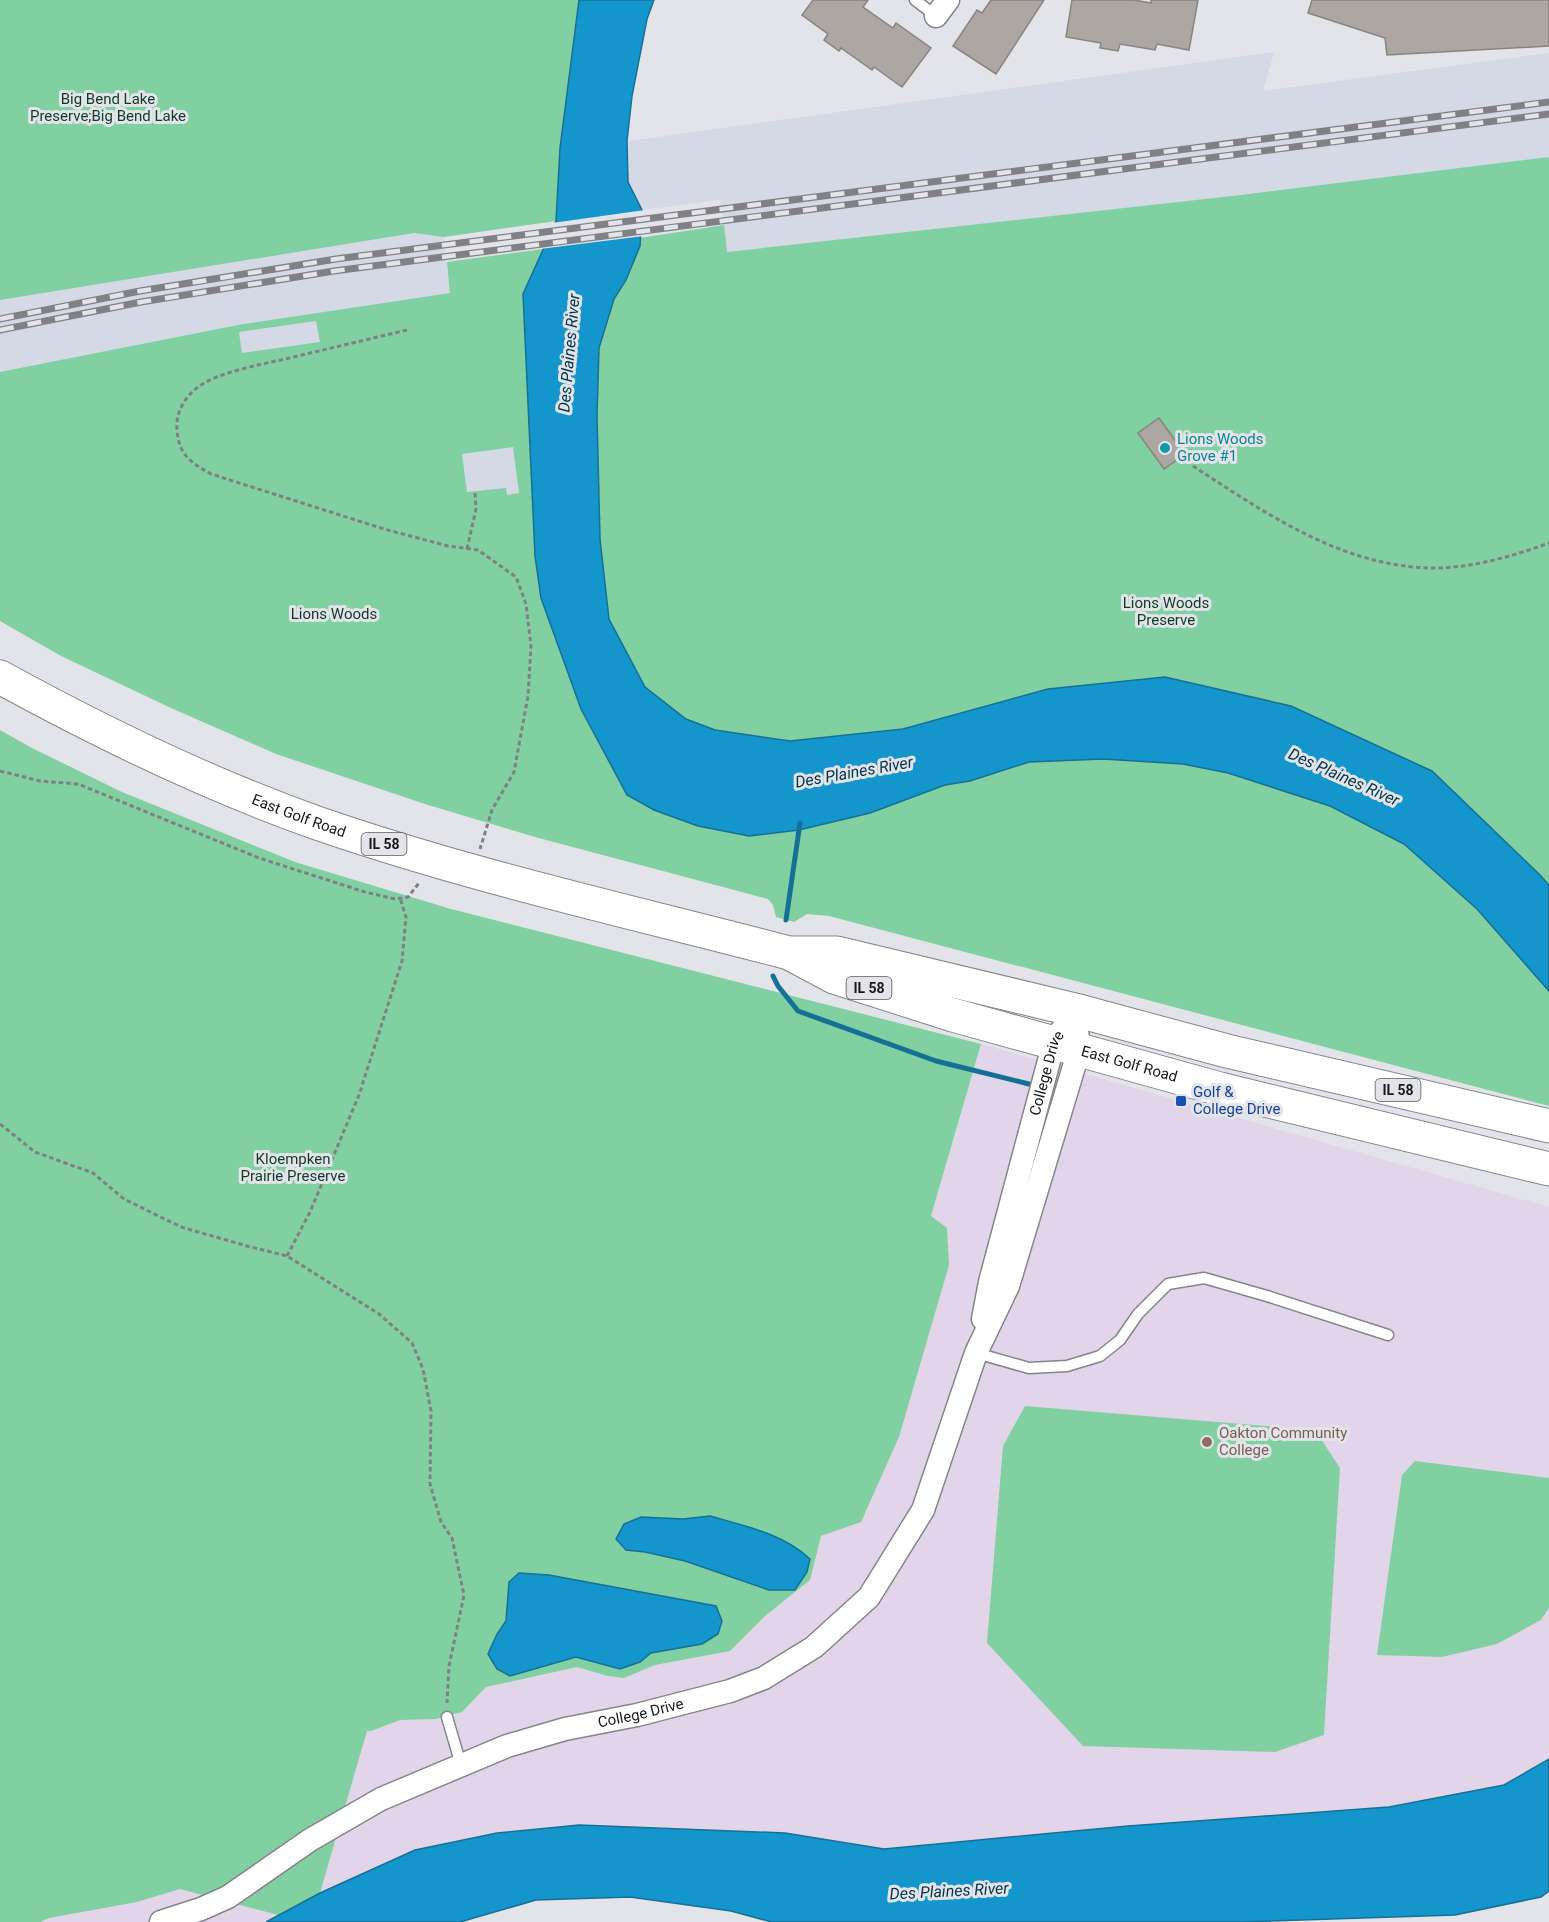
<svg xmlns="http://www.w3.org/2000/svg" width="1549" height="1922" viewBox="0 0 1549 1922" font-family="Roboto,sans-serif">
	<rect width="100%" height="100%" fill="#e3e4ea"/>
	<g fill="#d5d9e5">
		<polygon points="1274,52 1263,91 1549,53 1549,157 1232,196 626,280 640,246 640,238 724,225 720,200 642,210 628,182 627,141"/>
		<polygon points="556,221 444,237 447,262 543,249 523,294 535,556 0,386 0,241"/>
	</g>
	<g fill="#e2d5e9">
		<polygon points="981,1044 1549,1207 1549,1759 1504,1785 1389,1807 1128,1826 884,1849 785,1833 415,1850 320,1893 459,1410 844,1516"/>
		<polygon points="0,1840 278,1915 266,1922 0,1922"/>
	</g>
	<g fill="#81d0a1" fill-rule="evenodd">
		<polygon points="0,0 579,0 560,148 556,221 444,237 414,233 0,300"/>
		<path d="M1549 157V1106L829 916 807 914 794 922 776 917 773 905 768 899 535 837 428 805 276 754 171 708 61 656 0 621V372L238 325 450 293 447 262 543 249 523 294 604 579 600 539 597 416 599 348 614 299 626 280 640 246V238L724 225 727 252 1232 196ZM316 321 320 342 242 353 239 332ZM513 447 519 493 507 495 506 488 467 492 462 454Z"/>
		<polygon points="0,730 32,748 122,792 295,862 451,909 981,1044 931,1216 947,1228 949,1265 899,1437 861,1522 821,1536 810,1580 765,1616 730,1651 655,1665 624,1678 608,1676 577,1667 486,1687 462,1712 435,1719 400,1720 371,1731 367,1731 320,1893 278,1915 180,1889 137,1902 49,1918 40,1922 0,1922"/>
		<polygon points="1025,1406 1315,1430 1340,1468 1324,1735 1275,1752 1083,1746 987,1643 1003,1446"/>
		<polygon points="1415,1461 1549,1478 1549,1608 1541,1620 1497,1644 1442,1657 1377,1655 1402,1475"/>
	</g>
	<g fill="#1495cb" stroke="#167096" stroke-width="1.5">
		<polygon points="579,0 654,0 647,19 632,96 627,141 628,182 642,210 640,246 626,280 614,299 599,348 597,416 600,539 609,619 645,687 686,719 715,730 790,741 903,729 1048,689 1165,677 1291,706 1432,771 1540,875 1549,885 1549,991 1477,909 1404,844 1330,806 1228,773 1183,764 1103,759 1029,762 970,781 945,785 870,813 799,830 749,836 698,826 654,810 627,795 581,709 541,598 535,556 523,294 556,221 560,148"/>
		<path d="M710 1516C745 1526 784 1534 810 1559L807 1572 795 1590H769L685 1561 645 1552 626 1550 616 1539 624 1524 641 1517 683 1519Z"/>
		<polygon points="519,1573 549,1575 716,1606 722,1621 718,1634 702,1644 651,1653 640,1662 620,1669 576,1657 510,1676 497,1669 488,1654 497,1634 506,1621 509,1582"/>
		<polygon points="1549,1759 1549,1891 1541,1897 1455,1915 1243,1922 772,1922 731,1911 630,1897 536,1900 460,1922 266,1922 320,1893 415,1850 497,1833 579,1825 785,1833 884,1849 1128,1826 1389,1807 1504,1785"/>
	</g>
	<polygon fill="#e3e4ea" points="645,210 644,236 540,249 552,223"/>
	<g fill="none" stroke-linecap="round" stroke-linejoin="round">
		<g stroke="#167096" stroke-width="5">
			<polyline points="786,920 800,823"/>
			<polyline points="773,976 778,986 798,1011 936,1061 1029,1084"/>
		</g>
	</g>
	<g fill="#ada7a4" stroke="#88837f" stroke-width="1.5">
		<polygon points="813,0 868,0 863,7 893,28 896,23 931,48 902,87 874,67 872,70 841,48 839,51 824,40 828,34 802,15"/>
		<polygon points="991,0 1044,0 996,74 953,46 977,10 982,13"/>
		<polygon points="1072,0 1134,0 1151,3 1151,0 1198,0 1189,50 1157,44 1155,50 1120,44 1118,51 1100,48 1101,43 1066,37"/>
		<polygon points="1312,0 1549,0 1549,46 1387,55 1385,38 1308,13"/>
		<polygon points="1159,418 1185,454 1164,469 1138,433"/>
	</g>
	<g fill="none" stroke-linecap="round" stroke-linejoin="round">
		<defs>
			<g id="service">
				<polyline points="915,0 936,16"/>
				<polyline points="976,1353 1029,1368 1067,1366 1100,1356 1120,1340 1138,1314 1168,1284 1204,1278 1267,1296 1388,1335"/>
				<polyline points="447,1717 461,1765"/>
			</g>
			<g id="minor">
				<polyline points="936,16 948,0"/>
				<path id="s1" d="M983 1319 990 1282 1054 1042 1061 1031"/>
				<path id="s2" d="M161 1922 201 1909 228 1897 310 1840 381 1799 507 1746 565 1729 637 1715 730 1691 764 1678 814 1647 869 1597 923 1510 976 1353 1008 1286 1079 1050 1075 1010"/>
			</g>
			<g id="primary">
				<path id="s3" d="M0 677C102 733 207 784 317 823 470 876 633 912 789 953L834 977 953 1015 1220 1089 1549 1169"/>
				<polyline points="794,953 837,953 1075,1010 1227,1051 1549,1126"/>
			</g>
		</defs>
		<use href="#service" stroke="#84868b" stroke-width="13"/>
		<use href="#minor" stroke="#84868b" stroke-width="25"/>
		<use href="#primary" stroke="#84868b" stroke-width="35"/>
		<g stroke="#808084" stroke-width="3" stroke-dasharray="4.5 3" stroke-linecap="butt">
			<path d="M407 330C365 340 323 350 281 360 261 364 224 372 206 382 189 391 175 409 177 430 179 455 190 462 211 474L384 529 448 546 478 550 516 577 526 604 531 646 528 696 514 772 492 810 480 849"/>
			<path d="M1193 466C1267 514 1345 569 1438 568 1476 567 1513 556 1549 543"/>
			<polyline points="467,549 476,509 475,491"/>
			<polyline points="0,771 40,781 78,784 259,858 365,892 395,899 408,897 419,883"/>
			<polyline points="0,1124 35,1152 93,1173 124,1199 181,1227 247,1246 287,1256 379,1314 412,1343 423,1369 431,1411 430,1484 441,1522 452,1538 464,1595 449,1666 447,1703"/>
			<polyline points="287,1256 310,1212 359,1095 402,961 406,917 400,898"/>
		</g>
		<use href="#service" stroke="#fff" stroke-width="10"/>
		<use href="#minor" stroke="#fff" stroke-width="22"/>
		<use href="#primary" stroke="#fff" stroke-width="33"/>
		<defs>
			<g id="rail">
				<polyline points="0,319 140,291 336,259 1549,102"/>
				<polyline points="0,330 141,302 334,271 1549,114"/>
			</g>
		</defs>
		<use href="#rail" stroke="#818185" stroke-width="7"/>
		<use href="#rail" stroke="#e3e4ea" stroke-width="4.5" stroke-dasharray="14" stroke-linecap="butt"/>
	</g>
	<circle fill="#0f9aa8" stroke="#e3e4ea" stroke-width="2" cx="1165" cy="448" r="6"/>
	<rect fill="#1a4fb4" stroke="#e3e4ea" stroke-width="2" x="1175" y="1095" width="12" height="12" rx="3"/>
	<circle fill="#8d6e63" stroke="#e3e4ea" stroke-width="2" cx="1207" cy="1442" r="6"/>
	<g text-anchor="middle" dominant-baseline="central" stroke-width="6" stroke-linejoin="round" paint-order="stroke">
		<g fill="#e3e4ea" stroke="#565659" stroke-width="1.5">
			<rect x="361.5" y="833" width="45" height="22" rx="4.5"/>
			<rect x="846.5" y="977" width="45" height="22" rx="4.5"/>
			<rect x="1375.5" y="1079" width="45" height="22" rx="4.5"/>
		</g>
		<g font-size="14" font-weight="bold" fill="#19191b">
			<text x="384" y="844">IL 58</text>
			<text x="869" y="988">IL 58</text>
			<text x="1398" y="1090">IL 58</text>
		</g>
		<g font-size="15" fill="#0f3b24" stroke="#e3e4ea">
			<text x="108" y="99">Big Bend Lake<tspan x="108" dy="17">Preserve;Big Bend Lake</tspan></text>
			<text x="1166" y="603">Lions Woods<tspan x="1166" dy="17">Preserve</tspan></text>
			<text x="334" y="614">Lions Woods</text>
			<text x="293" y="1159">Kloempken<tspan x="293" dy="17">Prairie Preserve</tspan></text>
		</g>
		<g font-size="15" fill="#0d838f" stroke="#e3e4ea" text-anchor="start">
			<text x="1177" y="439">Lions Woods<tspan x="1177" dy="17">Grove #1</tspan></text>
		</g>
		<g font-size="15" fill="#19191b" stroke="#e3e4ea">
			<text stroke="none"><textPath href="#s3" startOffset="330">East Golf Road</textPath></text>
			<text stroke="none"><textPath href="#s3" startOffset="1198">East Golf Road</textPath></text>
			<text stroke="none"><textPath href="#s1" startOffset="254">College Drive</textPath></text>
			<text stroke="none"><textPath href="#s2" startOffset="528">College Drive</textPath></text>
		</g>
		<g font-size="15" fill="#164399" stroke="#e3e4ea" text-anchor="start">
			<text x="1193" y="1092">Golf &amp;<tspan x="1193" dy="17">College Drive</tspan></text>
		</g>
		<g font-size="15" fill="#785e54" stroke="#e3e4ea" text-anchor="start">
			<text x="1219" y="1433">Oakton Community<tspan x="1219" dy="17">College</tspan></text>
		</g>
		<g font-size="16" font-style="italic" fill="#01344a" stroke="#e3e4ea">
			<text transform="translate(569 353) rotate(-85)">Des Plaines River</text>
			<text transform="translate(854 772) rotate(-10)">Des Plaines River</text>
			<text transform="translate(1344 777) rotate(24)">Des Plaines River</text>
			<text transform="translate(949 1891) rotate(-3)">Des Plaines River</text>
		</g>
	</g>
</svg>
